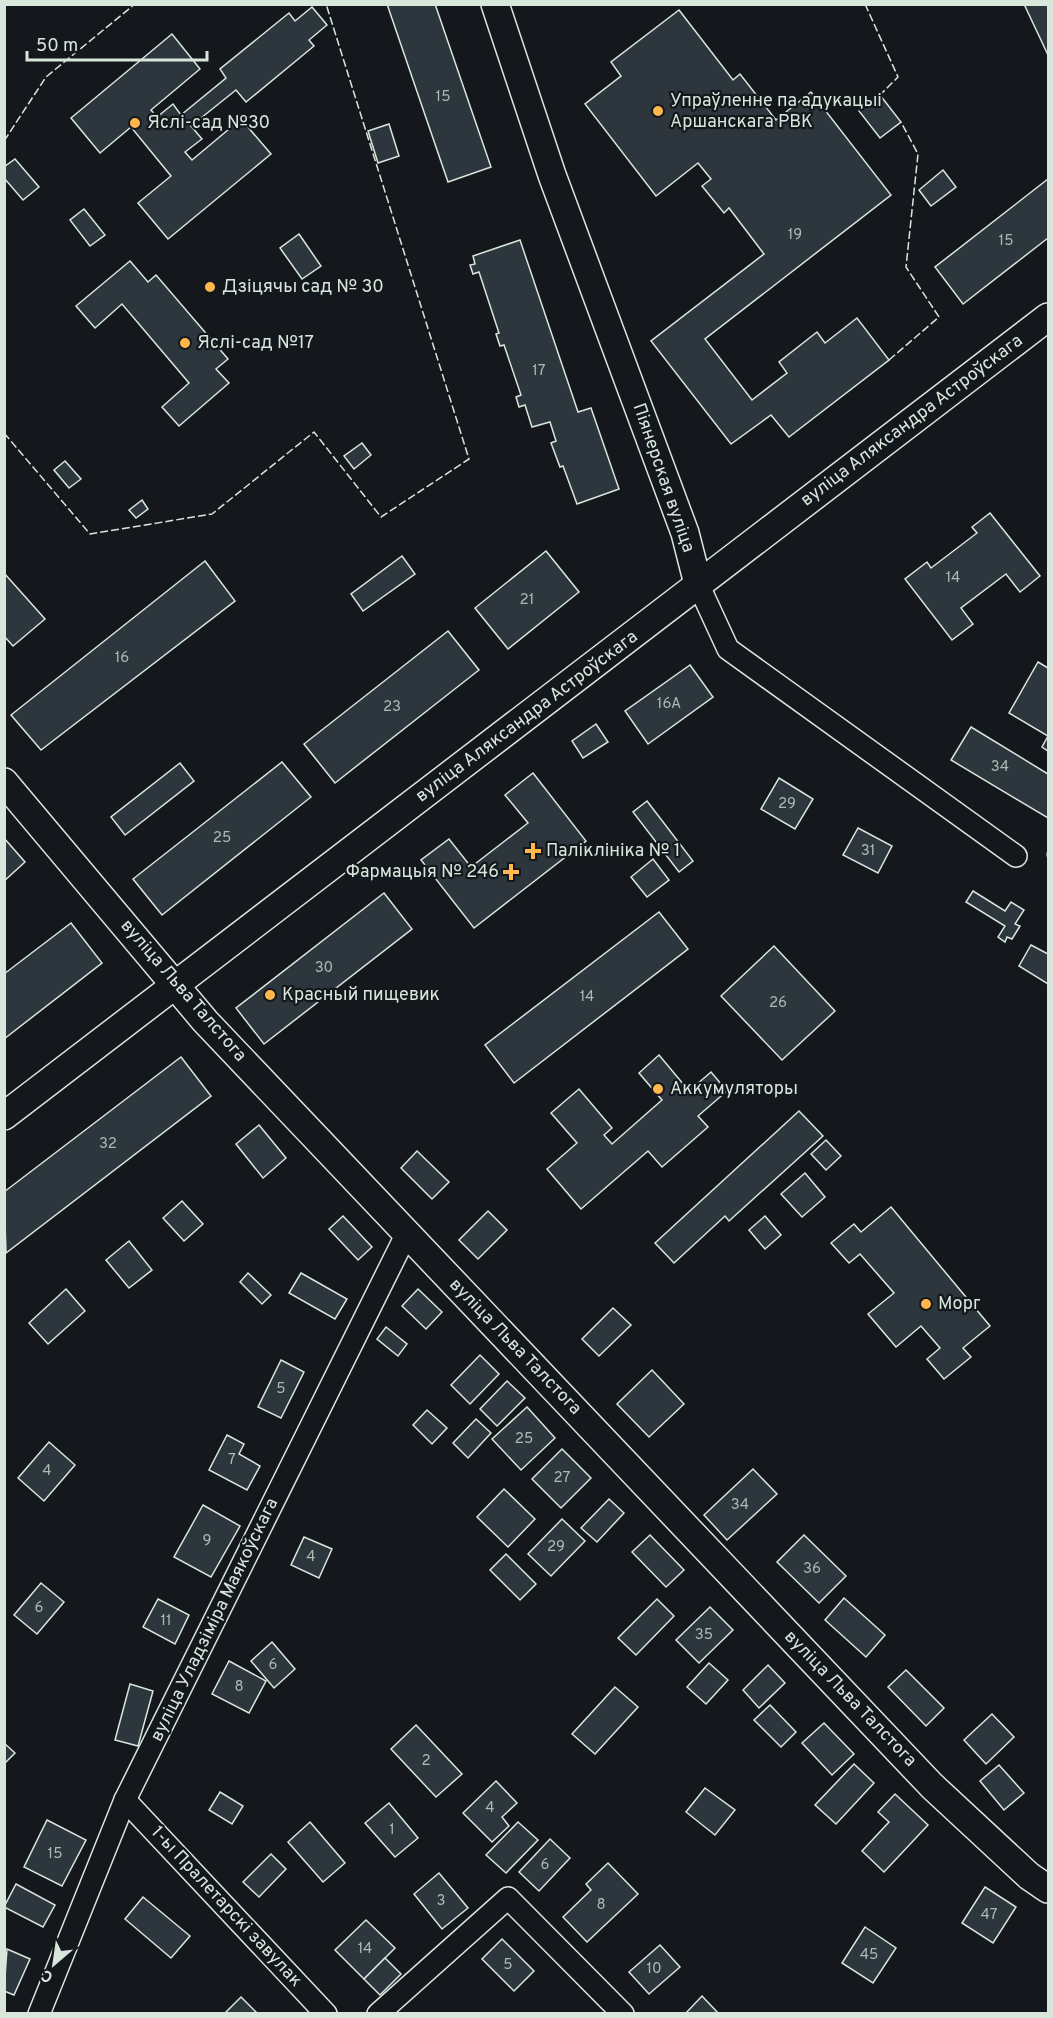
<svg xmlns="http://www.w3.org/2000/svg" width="1053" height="2018" viewBox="0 0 1053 2018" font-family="Overpass,sans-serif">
	<rect width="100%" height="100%" fill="#14181c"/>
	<g fill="#2c363c" stroke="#d8e6dc" stroke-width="1.5">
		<polygon points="387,4 435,4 491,167 448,182"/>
		<polygon points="1024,4 1048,4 1048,55"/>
		<polygon points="312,7 327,25 309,40 314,46 246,102 236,90 191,126 202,139 185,152 192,160 241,119 271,154 168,239 138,203 171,176 131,127 100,153 71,118 172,34 200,69 151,110 157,117 173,104 181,115 226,78 220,69 289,13 295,21"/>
		<polygon points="679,10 733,80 740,74 776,120 811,92 891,195 705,339 752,400 787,373 779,362 817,332 825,343 857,318 889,360 789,437 771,415 731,444 651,341 764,254 729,208 724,213 702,186 711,179 698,163 656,196 585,104 621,76 611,62"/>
		<polygon points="880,95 901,122 880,138 859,111"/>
		<polygon points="389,124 399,156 378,163 368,131"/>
		<polygon points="15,159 39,187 23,200 4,178 4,167"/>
		<polygon points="943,170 956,187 931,206 919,190"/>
		<polygon points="1048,179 1048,238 963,304 935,267"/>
		<polygon points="84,209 105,235 90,246 70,220"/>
		<polygon points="299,234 321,266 302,279 280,248"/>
		<polygon points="520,240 578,412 591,408 619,489 577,504 563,466 560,467 551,443 556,441 550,422 532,427 525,405 519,407 516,397 521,395 504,345 500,346 496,334 499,333 479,272 473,274 470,265 475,264 473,256"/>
		<polygon points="130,261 148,282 156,275 228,359 216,369 229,383 179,426 162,407 189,383 122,304 95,328 76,306"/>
		<polygon points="362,443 371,455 354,469 344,456"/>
		<polygon points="65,461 81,479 69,488 54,470"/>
		<polygon points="142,500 148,509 136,518 129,510"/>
		<polygon points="990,513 1040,576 1020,592 1006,574 961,608 973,624 952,640 905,579 927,562 931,568 977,533 972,527"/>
		<polygon points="546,551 579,592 508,649 475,608"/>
		<polygon points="402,556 415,574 363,611 351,594"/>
		<polygon points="205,561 235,601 41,750 11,715"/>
		<polygon points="4,573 45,619 13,646 4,636"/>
		<polygon points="448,631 479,670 335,783 304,744"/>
		<polygon points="1038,662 1048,668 1048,751 1042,747 1048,736 1009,713"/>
		<polygon points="690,665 713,697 648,744 625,711"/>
		<polygon points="596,724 608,742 583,758 572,741"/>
		<polygon points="971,727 1048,774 1048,818 951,760"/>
		<polygon points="282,762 311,797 162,915 133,879"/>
		<polygon points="180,763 194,781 125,835 111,817"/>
		<polygon points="533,773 586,841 474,928 421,860 449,839 471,867 528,823 505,795"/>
		<polygon points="779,778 813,799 795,829 761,809"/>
		<polygon points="647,801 693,861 679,872 633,812"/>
		<polygon points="858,828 892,846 878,873 843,855"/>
		<polygon points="4,838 25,862 4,881"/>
		<polygon points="653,859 669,880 647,897 631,877"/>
		<polygon points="973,891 1005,911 1011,902 1024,910 1015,924 1020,926 1012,939 1007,937 1005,942 998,937 1005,926 966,902"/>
		<polygon points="384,893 412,929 264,1044 236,1008"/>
		<polygon points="659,912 688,949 514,1083 485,1045"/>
		<polygon points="71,923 102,963 4,1039 4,974"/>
		<polygon points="1031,945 1048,954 1048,984 1019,966"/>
		<polygon points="774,946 835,1011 782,1060 721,996"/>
		<polygon points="659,1055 689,1091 711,1072 727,1091 698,1116 708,1127 662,1167 648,1151 581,1209 547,1169 577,1143 551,1113 579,1089 612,1128 604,1135 612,1144 662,1100 639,1073"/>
		<polygon points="181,1057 211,1096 6,1253 4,1192"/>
		<polygon points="799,1111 823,1136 729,1221 725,1216 674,1263 655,1243"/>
		<polygon points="259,1125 286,1158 263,1178 236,1144"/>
		<polygon points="826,1140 841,1156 826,1170 811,1154"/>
		<polygon points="417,1151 449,1182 432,1199 401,1168"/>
		<polygon points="805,1173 825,1197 802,1217 781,1194"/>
		<polygon points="182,1201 203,1224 184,1241 163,1218"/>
		<polygon points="891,1207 990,1326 963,1348 971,1357 944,1379 927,1359 940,1348 921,1326 896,1347 868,1314 894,1293 860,1254 849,1263 831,1243 854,1224 861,1232"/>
		<polygon points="488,1211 507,1230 478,1259 459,1240"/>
		<polygon points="343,1216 372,1247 358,1260 329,1229"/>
		<polygon points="765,1216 781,1235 765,1249 749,1230"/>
		<polygon points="129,1241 152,1270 129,1288 106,1260"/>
		<polygon points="248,1273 271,1295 262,1304 240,1282"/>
		<polygon points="301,1273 347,1299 335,1319 289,1293"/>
		<polygon points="66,1289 85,1311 48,1344 29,1323"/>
		<polygon points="418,1289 442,1312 426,1329 402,1306"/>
		<polygon points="613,1308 631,1325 599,1356 582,1339"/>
		<polygon points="386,1327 407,1344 398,1356 377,1339"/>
		<polygon points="480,1355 499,1374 470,1404 451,1385"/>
		<polygon points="281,1360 304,1372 281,1418 258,1407"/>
		<polygon points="652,1370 684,1404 649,1437 617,1404"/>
		<polygon points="507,1381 525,1398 497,1426 480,1409"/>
		<polygon points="527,1407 555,1438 521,1470 492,1439"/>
		<polygon points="427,1410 447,1428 432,1444 413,1425"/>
		<polygon points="476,1419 491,1433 468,1458 453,1443"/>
		<polygon points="227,1435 244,1444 239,1454 260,1466 247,1490 209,1470"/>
		<polygon points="49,1442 75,1465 44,1501 18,1478"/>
		<polygon points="562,1449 591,1478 561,1508 532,1479"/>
		<polygon points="753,1469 777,1494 727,1540 704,1515"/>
		<polygon points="504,1489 535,1519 508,1547 477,1517"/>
		<polygon points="609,1499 624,1513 597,1542 581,1528"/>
		<polygon points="203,1505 240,1526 211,1577 174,1557"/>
		<polygon points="562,1519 585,1541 551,1576 528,1554"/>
		<polygon points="650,1535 684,1570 666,1587 632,1552"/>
		<polygon points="804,1535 846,1576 819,1603 777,1562"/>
		<polygon points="304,1537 332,1549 319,1578 291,1565"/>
		<polygon points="506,1554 536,1584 520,1600 490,1570"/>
		<polygon points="41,1583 64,1602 37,1634 14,1615"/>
		<polygon points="844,1598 885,1635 866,1657 825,1620"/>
		<polygon points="158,1599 189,1615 175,1644 143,1627"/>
		<polygon points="657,1599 674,1616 636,1655 618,1638"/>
		<polygon points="710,1607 733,1630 699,1663 676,1640"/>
		<polygon points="272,1642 295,1669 274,1688 251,1661"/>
		<polygon points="229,1661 266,1681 249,1713 212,1694"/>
		<polygon points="709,1663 728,1680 706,1704 687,1687"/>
		<polygon points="768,1665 785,1683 759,1708 743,1690"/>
		<polygon points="906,1670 944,1708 926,1726 888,1687"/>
		<polygon points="130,1684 153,1691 138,1746 115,1740"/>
		<polygon points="615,1687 638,1707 595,1754 572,1734"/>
		<polygon points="770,1705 796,1732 781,1747 754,1720"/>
		<polygon points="992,1714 1014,1737 986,1764 964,1740"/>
		<polygon points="824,1723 854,1754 832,1775 802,1743"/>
		<polygon points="416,1725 462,1774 436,1797 391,1749"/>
		<polygon points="4,1743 15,1753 4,1764"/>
		<polygon points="854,1764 874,1783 836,1824 815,1805"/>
		<polygon points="999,1765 1024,1793 1004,1810 980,1781"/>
		<polygon points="496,1781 517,1803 502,1817 509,1826 492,1842 463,1813"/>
		<polygon points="705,1788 735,1810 715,1835 686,1812"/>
		<polygon points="220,1792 243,1806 232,1824 209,1810"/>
		<polygon points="895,1794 928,1825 884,1872 862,1851 889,1822 878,1812"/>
		<polygon points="389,1803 418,1838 395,1857 365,1823"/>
		<polygon points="47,1820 86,1840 62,1886 24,1867"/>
		<polygon points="310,1822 345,1863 323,1882 288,1842"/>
		<polygon points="518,1822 538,1840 506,1873 486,1855"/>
		<polygon points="550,1839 570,1858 539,1891 519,1872"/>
		<polygon points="271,1854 286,1869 259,1897 243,1882"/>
		<polygon points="608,1863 638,1894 587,1942 563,1917 591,1890 586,1884"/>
		<polygon points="439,1873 468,1908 442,1929 414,1894"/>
		<polygon points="16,1884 55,1905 43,1927 4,1907"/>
		<polygon points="985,1887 1016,1907 993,1943 962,1923"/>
		<polygon points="143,1897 190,1936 171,1958 125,1919"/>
		<polygon points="366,1920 395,1948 364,1979 335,1950"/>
		<polygon points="865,1927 896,1948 873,1983 842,1963"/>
		<polygon points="502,1939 534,1971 514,1991 482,1959"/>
		<polygon points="660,1945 680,1967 649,1994 629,1972"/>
		<polygon points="7,1949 30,1959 14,1995 4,1991"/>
		<polygon points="385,1958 401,1974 380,1995 364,1979"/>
		<polygon points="702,1996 719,2014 685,2014"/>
		<polygon points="241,1997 258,2014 224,2014"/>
	</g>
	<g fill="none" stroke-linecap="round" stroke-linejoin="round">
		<defs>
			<g id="minor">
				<polyline points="698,584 728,649 1016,856"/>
				<polyline points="125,1800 326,2014"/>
				<polyline points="39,2014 125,1800 407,1233"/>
				<polyline points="378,2014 508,1898 623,2014"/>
			</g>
			<g id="tertiary">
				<polyline points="495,4 552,175 685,533 698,584"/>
				<polyline points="4,782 205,1021 932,1786 1029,1876 1048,1889"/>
				<polyline points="4,1116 1048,317"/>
			</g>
		</defs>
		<use href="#minor" stroke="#d8e6dc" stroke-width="24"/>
		<use href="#tertiary" stroke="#d8e6dc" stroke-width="30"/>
		<use href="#minor" stroke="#14181c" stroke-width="21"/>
		<use href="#tertiary" stroke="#14181c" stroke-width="27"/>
		<g stroke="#d8e6dc" stroke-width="1.5" stroke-dasharray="8 3" stroke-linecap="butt">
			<polyline points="865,4 898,77 880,95"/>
			<polyline points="4,141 46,77 135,4"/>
			<polyline points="889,360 939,317 906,267 918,154 901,122"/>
			<polyline points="4,433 90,534 212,514 314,432 381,517 469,459 326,4"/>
		</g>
		<polyline stroke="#d8e6dc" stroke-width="3" points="1048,853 1048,856"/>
	</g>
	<g fill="#ffb74d" stroke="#14181c" stroke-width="2">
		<circle cx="658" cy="111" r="6"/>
		<circle cx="135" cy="123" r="6"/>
		<circle cx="210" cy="287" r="6"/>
		<circle cx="185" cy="343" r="6"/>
		<path d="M530 842h6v6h6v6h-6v6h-6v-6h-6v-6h6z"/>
		<path d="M508 863h6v6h6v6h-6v6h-6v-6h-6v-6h6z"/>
		<circle cx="270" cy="995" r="6"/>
		<circle cx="658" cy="1089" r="6"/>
		<circle cx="926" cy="1304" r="6"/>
	</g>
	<g text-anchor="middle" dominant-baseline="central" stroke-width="4.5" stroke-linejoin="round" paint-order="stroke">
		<g font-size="15" fill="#adbab4">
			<text x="443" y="97">15</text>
			<text x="795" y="235">19</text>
			<text x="1006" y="241">15</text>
			<text x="539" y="371">17</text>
			<text x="953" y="578">14</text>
			<text x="527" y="600">21</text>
			<text x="122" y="658">16</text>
			<text x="669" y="704">16А</text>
			<text x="392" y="707">23</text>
			<text x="1000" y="767">34</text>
			<text x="787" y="804">29</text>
			<text x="222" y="838">25</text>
			<text x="868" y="851">31</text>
			<text x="324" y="968">30</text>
			<text x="587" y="997">14</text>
			<text x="778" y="1003">26</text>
			<text x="108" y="1144">32</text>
			<text x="281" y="1389">5</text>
			<text x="524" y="1439">25</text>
			<text x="232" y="1460">7</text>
			<text x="47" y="1471">4</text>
			<text x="562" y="1478">27</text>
			<text x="740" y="1505">34</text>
			<text x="207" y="1541">9</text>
			<text x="556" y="1547">29</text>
			<text x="311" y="1557">4</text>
			<text x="812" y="1569">36</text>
			<text x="39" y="1608">6</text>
			<text x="166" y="1621">11</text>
			<text x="704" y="1635">35</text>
			<text x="273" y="1665">6</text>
			<text x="239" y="1687">8</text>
			<text x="426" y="1761">2</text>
			<text x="490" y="1808">4</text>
			<text x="392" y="1830">1</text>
			<text x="55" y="1854">15</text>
			<text x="545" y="1865">6</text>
			<text x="441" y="1901">3</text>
			<text x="601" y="1905">8</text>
			<text x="989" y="1915">47</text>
			<text x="365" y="1949">14</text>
			<text x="869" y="1955">45</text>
			<text x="508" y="1965">5</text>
			<text x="654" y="1969">10</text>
		</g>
		<g font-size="18" fill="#d8e6dc" stroke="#14181c" text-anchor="start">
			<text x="670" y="101">Упраўленне па адукацыі<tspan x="670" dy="21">Аршанскага РВК</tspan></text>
			<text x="147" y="123">Яслі-сад №30</text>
			<text x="222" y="287">Дзіцячы сад № 30</text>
			<text x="197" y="343">Яслі-сад №17</text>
			<text x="546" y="851">Паліклініка № 1</text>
			<text x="499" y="872" text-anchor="end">Фармацыя № 246</text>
			<text x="282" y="995">Красный пищевик</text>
			<text x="670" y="1089">Аккумуляторы</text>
			<text x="938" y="1304">Морг</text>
		</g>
		<g font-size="18" fill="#d8e6dc" stroke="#14181c">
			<text transform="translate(912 421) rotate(-37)">вуліца Аляксандра Астроўскага</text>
			<text transform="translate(663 478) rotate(71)">Піянерская вуліца</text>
			<text transform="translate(527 717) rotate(-37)">вуліца Аляксандра Астроўскага</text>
			<text transform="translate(183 991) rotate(49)">вуліца Льва Талстога</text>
			<text transform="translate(515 1347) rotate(46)">вуліца Льва Талстога</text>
			<text transform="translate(215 1620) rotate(-64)">вуліца Уладзіміра Маякоўскага</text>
			<text transform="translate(850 1699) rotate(46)">вуліца Льва Талстога</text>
			<text transform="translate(226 1907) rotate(47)">1-ы Пралетарскі завулак</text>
		</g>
	</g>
	<rect width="1053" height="2018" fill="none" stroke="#d8e6dc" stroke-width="12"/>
	<g transform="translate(54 1964) rotate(209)" stroke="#14181c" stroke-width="4.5" paint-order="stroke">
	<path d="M0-4.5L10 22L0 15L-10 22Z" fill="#d8e6dc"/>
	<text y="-9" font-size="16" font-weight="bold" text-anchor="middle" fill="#d8e6dc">С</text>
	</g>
	<path d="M27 51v9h180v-9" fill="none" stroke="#d8e6dc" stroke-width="3"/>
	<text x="36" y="51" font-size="18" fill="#d8e6dc" stroke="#14181c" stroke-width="4.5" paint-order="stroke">50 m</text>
</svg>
